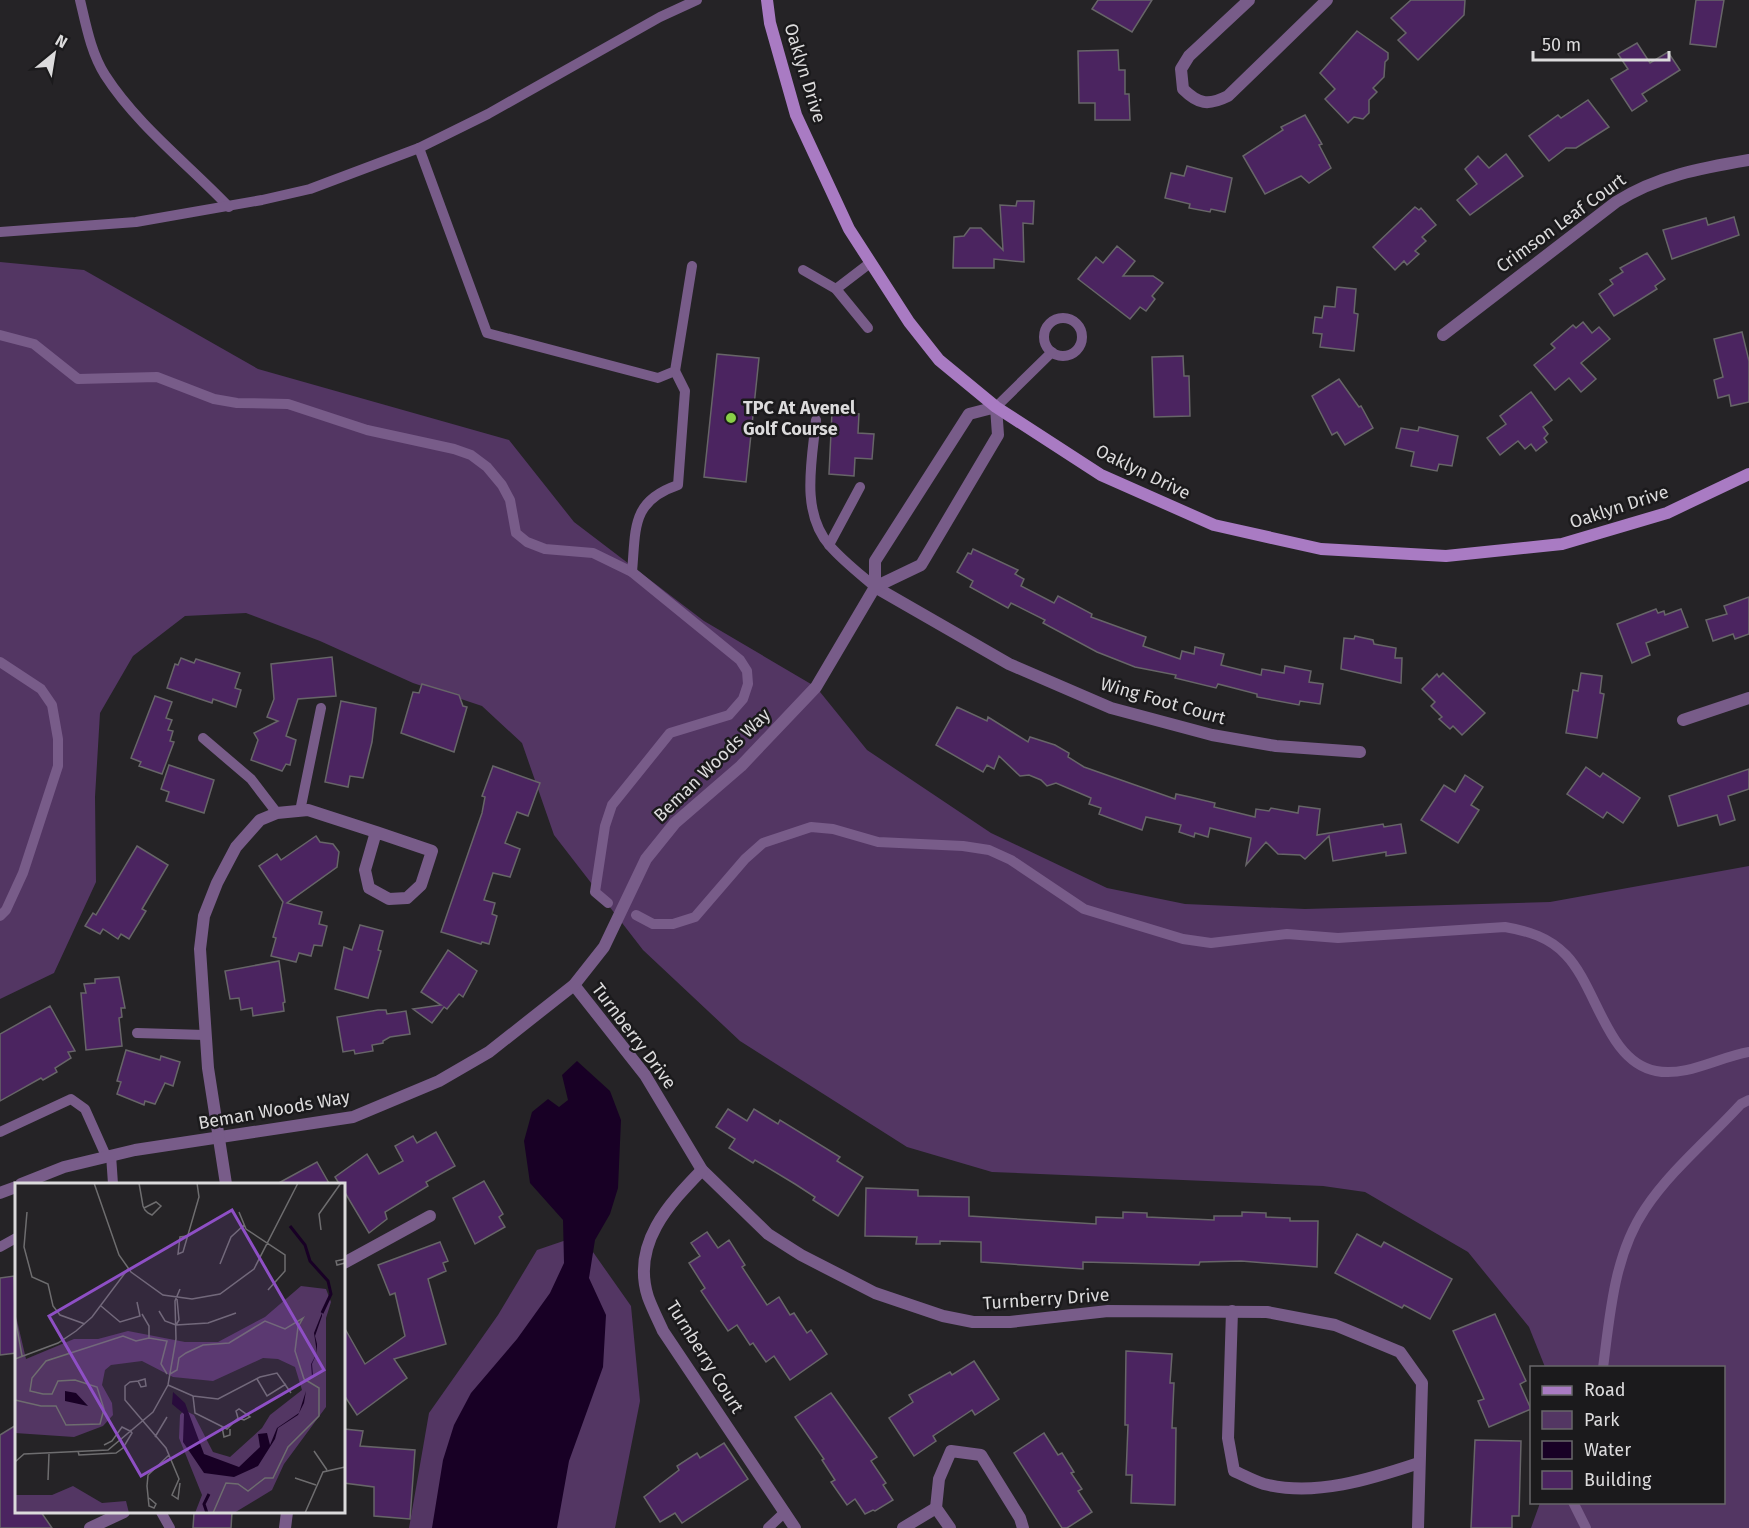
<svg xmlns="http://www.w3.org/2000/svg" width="1749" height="1528" viewBox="0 0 1749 1528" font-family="'Fira Sans',sans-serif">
	<rect width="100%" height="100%" fill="#252326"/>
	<g fill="#533663">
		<polygon points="0,262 84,270 258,369 509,440 574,522 704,621 816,687 867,750 991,833 1107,888 1185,904 1305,909 1550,902 1749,866 1749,1528 1531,1528 1540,1503 1724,1502 1724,1368 1545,1367 1529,1327 1468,1252 1365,1192 1323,1186 992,1172 907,1147 740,1041 643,950 554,835 522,743 482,706 413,683 320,641 246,613 185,616 133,656 100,713 95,797 96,882 54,973 0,999"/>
		<polygon points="581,1235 631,1306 640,1401 615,1528 409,1528 429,1413 498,1315 537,1250"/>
	</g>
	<polygon fill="#180025" points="577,1061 610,1091 621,1120 618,1188 610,1214 595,1240 589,1278 606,1315 603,1367 569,1461 557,1528 432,1528 443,1460 454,1425 471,1393 517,1339 550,1293 564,1263 563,1220 530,1183 524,1141 532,1112 548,1099 559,1107 568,1100 562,1075"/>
	<g fill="#4b2460" stroke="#676568" stroke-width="1.5">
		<polygon points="1098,0 1152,0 1132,32 1092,9"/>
		<polygon points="1411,0 1465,0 1464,15 1418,60 1398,40 1406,33 1391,18"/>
		<polygon points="1696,0 1724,0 1716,47 1690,44"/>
		<polygon points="1357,31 1388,53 1388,59 1385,62 1384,77 1373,88 1377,92 1369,100 1369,113 1363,119 1354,117 1348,123 1325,99 1335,89 1320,73"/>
		<polygon points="1637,43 1650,63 1668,52 1680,70 1642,94 1647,101 1632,111 1611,79 1628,69 1618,54"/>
		<polygon points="1118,50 1119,70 1125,70 1125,94 1129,94 1130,120 1095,120 1095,103 1079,103 1078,51"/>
		<polygon points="1588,100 1609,127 1576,148 1566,148 1549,161 1529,136 1558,115 1561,118"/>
		<polygon points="1305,115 1322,144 1319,145 1331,168 1309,183 1301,176 1265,194 1243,156 1283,130 1281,127"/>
		<polygon points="1506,154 1523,176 1470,215 1457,200 1477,184 1465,169 1478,156 1489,168"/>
		<polygon points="1187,166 1232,178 1225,212 1211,209 1210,212 1189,208 1190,204 1165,198 1171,173 1184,176"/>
		<polygon points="1017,201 1034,201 1033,224 1023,223 1024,262 994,259 994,268 953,268 954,237 964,236 970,228 981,228 1003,250 1000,205 1016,206"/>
		<polygon points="1415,207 1419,210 1421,208 1436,225 1422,237 1426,241 1415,251 1419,254 1407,265 1404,261 1395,270 1373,247"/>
		<polygon points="1734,217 1739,235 1672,259 1663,230 1706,218 1708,225"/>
		<polygon points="1117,246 1135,261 1123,276 1153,276 1163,283 1152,296 1155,299 1146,311 1140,307 1130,319 1078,279 1096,257 1103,263"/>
		<polygon points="1647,253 1665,279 1655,286 1657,289 1614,316 1599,294 1613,284 1610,280 1623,272 1620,268"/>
		<polygon points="1337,287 1356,289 1354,313 1358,314 1354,351 1320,347 1322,334 1313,333 1315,317 1322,318 1324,306 1335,307"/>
		<polygon points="1583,322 1592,333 1599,327 1610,339 1581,363 1596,379 1581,392 1569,378 1555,390 1534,365 1555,348 1551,344 1573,325 1576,328"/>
		<polygon points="1742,332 1749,361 1749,402 1731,406 1729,395 1718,398 1714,380 1723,377 1714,339"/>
		<polygon points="717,354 759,358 746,482 704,477"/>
		<polygon points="1183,356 1184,376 1189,376 1190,416 1154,417 1152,357"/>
		<polygon points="1339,379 1359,407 1361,406 1373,428 1345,445 1337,432 1332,435 1312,396"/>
		<polygon points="1531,392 1552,420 1543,427 1548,434 1544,438 1547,442 1536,451 1531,444 1525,449 1518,441 1500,455 1487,438 1506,424 1500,416"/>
		<polygon points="832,412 859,414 858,433 874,434 872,459 855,458 854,476 829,474"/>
		<polygon points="1419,427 1458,436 1452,466 1439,464 1437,471 1411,466 1414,452 1396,448 1401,428 1418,431"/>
		<polygon points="973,549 1018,570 1015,574 1024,579 1021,586 1054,603 1058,596 1092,614 1091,617 1146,637 1143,646 1180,659 1182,651 1194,654 1195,647 1224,654 1221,665 1261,675 1262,669 1284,673 1285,666 1311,671 1309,682 1323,684 1320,704 1300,701 1299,705 1257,697 1257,694 1218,684 1216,688 1175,678 1176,675 1135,667 1097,652 1043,623 1045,620 1011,603 1008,608 970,587 973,581 957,572 968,553 971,554"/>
		<polygon points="1749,597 1749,634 1735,639 1733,634 1713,641 1706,620 1727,614 1724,606"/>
		<polygon points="1656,609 1658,613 1664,611 1665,615 1681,609 1688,627 1646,643 1650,655 1632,663 1617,624"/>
		<polygon points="1355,636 1373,640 1374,644 1396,648 1395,658 1402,658 1401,683 1341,669 1344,638 1354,639"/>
		<polygon points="332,657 336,696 298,699 286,736 296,740 290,765 286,764 282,771 251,760 258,740 254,733 278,721 267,717 274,699 271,664"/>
		<polygon points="181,658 194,663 196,659 240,673 235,688 241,690 236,707 213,699 212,703 167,688 175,664 178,665"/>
		<polygon points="1443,673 1485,713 1462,735 1453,726 1450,729 1439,719 1442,717 1431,706 1435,702 1422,689 1437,674 1439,677"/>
		<polygon points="1581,673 1602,676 1600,693 1604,694 1597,738 1566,733 1573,690 1578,691"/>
		<polygon points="422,684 459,695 463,706 467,707 454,752 401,733 413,692 419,693"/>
		<polygon points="155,696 172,702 166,718 172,720 168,730 173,731 170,741 174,742 162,774 139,766 141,762 131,758"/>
		<polygon points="341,701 376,708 372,742 363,778 350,776 348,787 325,782"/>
		<polygon points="957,707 987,721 988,717 1028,742 1030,737 1055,745 1069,753 1068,757 1084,767 1175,799 1176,794 1190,797 1215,803 1214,807 1255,817 1256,809 1269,811 1271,808 1298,813 1299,806 1320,809 1317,835 1383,824 1384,827 1401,824 1406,853 1386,856 1386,852 1333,861 1329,836 1305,859 1300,855 1278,854 1266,842 1246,865 1251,838 1210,828 1208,837 1195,833 1194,837 1179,832 1181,825 1146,817 1142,830 1123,823 1099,814 1101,808 1089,804 1091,798 1056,783 1047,786 1041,780 1029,775 1020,776 999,756 994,769 987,765 983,772 936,745"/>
		<polygon points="169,765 214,780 204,813 166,801 169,792 161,789"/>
		<polygon points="493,766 540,783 528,816 517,812 505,843 520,849 510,877 493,873 484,900 495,903 492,914 497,916 489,944 482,942 481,944 441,932 482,813 485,797 482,796"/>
		<polygon points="1586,767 1600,777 1603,773 1640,798 1623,823 1607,812 1603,818 1567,794"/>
		<polygon points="1749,769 1749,789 1728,796 1735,820 1720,825 1717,815 1678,826 1669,796"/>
		<polygon points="1465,775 1483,787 1471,805 1479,810 1458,843 1421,820 1444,785 1455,792"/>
		<polygon points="316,836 320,842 333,844 339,852 337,867 287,903 322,912 319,924 327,926 322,946 314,945 311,956 299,953 296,962 271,956 276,938 273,937 283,902 259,866 277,854 281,860"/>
		<polygon points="137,846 168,865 142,909 146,911 129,939 121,934 118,939 103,929 100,934 85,926 93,913 96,915"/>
		<polygon points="360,925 383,931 378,950 381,951 368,998 335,989 344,947 352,950"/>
		<polygon points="448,950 477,971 463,997 459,994 447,1009 444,1007 432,1023 413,1009 441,1005 421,992"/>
		<polygon points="279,961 285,1002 283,1003 284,1011 253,1016 252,1008 241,1010 239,998 230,999 225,971"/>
		<polygon points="119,977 125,1008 121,1008 122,1017 119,1018 122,1046 86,1050 81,993 86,993 84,984 95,983 95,979"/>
		<polygon points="50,1006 75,1051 68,1052 71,1058 55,1068 57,1072 43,1080 41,1078 0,1101 0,1034"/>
		<polygon points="378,1010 386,1010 387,1014 406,1011 410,1034 390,1037 383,1041 383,1043 372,1045 373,1051 355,1054 354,1050 343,1052 337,1017"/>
		<polygon points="126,1050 160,1060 161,1056 180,1062 173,1086 165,1083 155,1104 145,1101 144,1105 117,1094 121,1082 117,1081"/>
		<polygon points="728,1109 747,1121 754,1109 778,1124 780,1120 840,1157 837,1161 863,1177 838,1216 813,1200 815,1197 795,1184 755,1160 753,1163 729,1148 735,1139 716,1127"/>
		<polygon points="436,1132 455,1166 426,1182 428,1186 385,1212 387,1219 369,1233 344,1191 344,1185 340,1185 335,1177 367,1154 379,1174 403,1161 395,1146 413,1136 417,1143"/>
		<polygon points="317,1162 330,1185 275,1185"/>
		<polygon points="484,1181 503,1214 499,1217 505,1227 475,1244 453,1198"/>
		<polygon points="866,1188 918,1190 918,1196 969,1197 969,1216 1096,1224 1096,1217 1123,1218 1123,1212 1147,1213 1147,1217 1214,1220 1214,1216 1242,1216 1242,1212 1266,1213 1266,1217 1290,1218 1290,1221 1318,1221 1317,1267 1241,1261 1200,1262 1199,1265 1083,1262 1083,1269 981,1262 981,1242 940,1241 940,1244 916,1244 917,1237 865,1236"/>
		<polygon points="707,1232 718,1248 729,1240 745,1265 742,1267 767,1305 779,1297 790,1315 794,1313 807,1333 811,1330 827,1354 790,1380 774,1356 766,1362 753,1343 750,1345 737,1325 728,1331 701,1291 705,1288 689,1263 700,1256 691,1243"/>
		<polygon points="1357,1234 1381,1247 1384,1242 1452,1279 1430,1319 1404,1305 1402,1308 1335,1273"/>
		<polygon points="440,1242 448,1261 443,1263 446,1271 428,1279 446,1344 394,1359 407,1378 357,1415 344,1395 344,1327 365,1364 405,1336 395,1293 390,1295 378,1265"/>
		<polygon points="14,1276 16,1353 0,1355 0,1278"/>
		<polygon points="1495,1314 1526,1381 1520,1384 1531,1409 1489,1427 1478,1401 1484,1399 1453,1331"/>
		<polygon points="1126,1351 1172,1354 1170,1383 1174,1383 1172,1428 1176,1428 1175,1505 1131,1503 1132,1475 1126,1475 1128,1425 1125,1425"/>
		<polygon points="974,1361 999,1399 975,1415 972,1410 933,1436 936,1441 914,1456 889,1418 913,1402 909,1395 950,1372 952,1375"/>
		<polygon points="831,1393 877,1457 871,1461 886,1483 883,1485 893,1500 875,1511 873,1510 865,1514 855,1499 847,1505 831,1482 835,1480 822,1460 824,1459 795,1417"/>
		<polygon points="16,1425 16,1512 41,1512 52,1528 0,1528 0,1435"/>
		<polygon points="344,1429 363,1431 360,1446 415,1450 410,1519 374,1516 374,1487 344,1483"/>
		<polygon points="1044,1433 1058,1455 1062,1453 1074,1472 1071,1473 1082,1489 1078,1491 1092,1512 1067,1528 1062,1528 1014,1453"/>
		<polygon points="1475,1440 1521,1441 1519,1516 1512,1516 1512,1528 1471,1528"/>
		<polygon points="724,1443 748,1479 682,1523 675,1513 660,1522 644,1497 679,1470 677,1466 697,1453 700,1458"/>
		<polygon points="198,1512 232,1512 231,1528 193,1528 194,1513"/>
	</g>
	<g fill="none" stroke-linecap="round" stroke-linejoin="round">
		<g stroke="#785c89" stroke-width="10">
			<path d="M80 0C86 25 91 53 105 75 137 125 188 164 229 207"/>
			<polyline points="419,148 487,333 658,378 675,371 692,266"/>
			<polyline points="0,232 136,222 262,200 310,189 419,148 488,114 660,17 697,0"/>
			<polyline points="803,270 836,289 868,328"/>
			<polyline points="836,289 870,263"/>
			<circle cx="1063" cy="337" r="19"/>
			<polyline points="0,335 34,344 78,379 157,377 214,399 237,403 288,404 367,430 454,449 471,455 487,467 502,485 510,500 516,533 527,542 545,549 593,553 632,572 740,660 747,671 748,684 743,699 729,715 670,733 612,805 605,826 595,892 608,903"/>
			<polyline points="996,407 1052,352"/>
			<path d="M816 420C812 461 800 512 830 546 843 561 860 574 875 587"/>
			<polyline points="829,545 860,487"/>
			<path d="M632 572C636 528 631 501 678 485L685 391 675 371"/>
			<polyline points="0,662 41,689 52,705 58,739 58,766 23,873 6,910 0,916"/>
			<polyline points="203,738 251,779 277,813"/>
			<polyline points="300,811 321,708"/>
			<path d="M636 915 653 924H673L695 917 745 859 763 843 811 827 833 829 878 842 963 846 989 850 1011 860 1084 909 1183 939 1211 943 1287 934 1338 938 1505 927C1528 931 1549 937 1566 955 1597 987 1607 1062 1656 1071 1687 1077 1719 1057 1749 1052"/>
			<polyline points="137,1033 205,1035"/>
			<polyline points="0,1132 71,1099 85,1109 106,1156"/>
			<polyline points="111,1155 113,1184"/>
			<polyline points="0,1247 16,1238"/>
			<path d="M1603 1368C1610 1314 1614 1255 1645 1209 1671 1170 1709 1139 1741 1104L1749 1100"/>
			<polyline points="1573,1502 1586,1528"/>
			<polyline points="161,1512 170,1528"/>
			<polyline points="768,1528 785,1512"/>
		</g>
		<g stroke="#785c89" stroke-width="12">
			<path d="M1249 0 1189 56 1181 69 1183 89C1198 104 1208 106 1228 96L1327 0"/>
			<path d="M1443 335 1616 202C1657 176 1701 168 1749 160"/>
			<polyline points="875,587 1009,664 1111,708 1212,735 1276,746 1360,752"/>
			<polyline points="1683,720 1749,698"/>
			<polyline points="574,985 645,1075 702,1170 768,1234 801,1255 875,1293 943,1316 973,1322 1010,1322 1108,1311 1267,1312 1335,1325 1400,1352 1422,1383 1418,1528"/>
			<path d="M702 1170C669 1204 631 1244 648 1297 652 1308 658 1320 663 1331L795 1528"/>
			<polyline points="21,1184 64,1167 135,1150 353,1117 439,1081 489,1052 574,985 604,947 646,859 675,823 741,766 816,687 875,587 875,561 969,414 996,407 998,435 921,565 875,587"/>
			<polyline points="226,1184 208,1068 200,949 204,916 217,883 236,847 260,820 277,813 308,810 376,832 365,870 369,888 389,899 407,898 421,885 432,851 376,832"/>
			<polyline points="0,1193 16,1187"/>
			<polyline points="344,1263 430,1216"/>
			<path d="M1232 1311 1228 1438 1234 1471C1243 1475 1254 1481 1264 1484 1315 1497 1371 1479 1419 1463"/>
			<polyline points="90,1528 124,1512"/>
			<polyline points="285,1528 287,1512"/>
			<polyline points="903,1528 936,1508"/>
			<polyline points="950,1528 936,1508 939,1479 951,1451 981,1455 1020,1518 1023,1528"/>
		</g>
		<polyline stroke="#a97bc3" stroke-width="12" points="767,0 770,23 796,115 849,229 909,322 939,360 996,407 1101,475 1214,525 1321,549 1446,556 1562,544 1667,513 1749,474"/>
	</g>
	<circle fill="#89cf48" stroke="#1b1a1c" stroke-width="2" cx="731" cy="418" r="6"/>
	<g text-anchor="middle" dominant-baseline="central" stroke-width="5" stroke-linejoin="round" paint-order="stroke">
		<g font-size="18" fill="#dcdbdc" stroke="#1b1a1c">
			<text transform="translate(805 73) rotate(73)">Oaklyn Drive</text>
			<text transform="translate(1561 223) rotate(-36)">Crimson Leaf Court</text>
			<text transform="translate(1143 472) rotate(26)">Oaklyn Drive</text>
			<text transform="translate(1619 507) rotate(-18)">Oaklyn Drive</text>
			<text transform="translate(1163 701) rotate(16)">Wing Foot Court</text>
			<text transform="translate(712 765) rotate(-44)">Beman Woods Way</text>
			<text transform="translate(634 1036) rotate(53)">Turnberry Drive</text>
			<text transform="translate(274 1110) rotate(-10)">Beman Woods Way</text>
			<text transform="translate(1046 1299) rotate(-4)">Turnberry Drive</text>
			<text transform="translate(705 1357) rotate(58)">Turnberry Court</text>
		</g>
		<g font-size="18" font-weight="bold" fill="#dcdbdc" stroke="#1b1a1c" text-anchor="start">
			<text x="743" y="408">TPC At Avenel<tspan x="743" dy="21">Golf Course</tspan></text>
		</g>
	</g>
	<g transform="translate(15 1183)">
		<rect width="330" height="330" fill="#252326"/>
		<path d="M286 103 311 106 316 119 311 135V224L269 281 257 307 219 330H180L187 312 164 255 165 232 169 227 179 232 198 269 215 274 247 245 255 232 287 207 280 184 263 176 248 175 198 198 158 194 127 178 96 182 90 187 87 202 97 220 98 232 88 243 59 254 0 250V129L11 176 59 156H83L113 148 170 159H203L250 134ZM58 303 87 320 111 318 114 330H0V312H37Z" fill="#533663"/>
		<path d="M307 130V133L300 153 302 161V170L297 181 298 191 297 194 291 208 289 220 283 232 263 245 260 256 243 283 219 294 189 290 168 259 169 231 157 221 158 209 170 220 189 271 224 284 245 264 243 251 252 250 255 262 262 245 284 230 291 208 297 194 296 181 302 170 299 150ZM50 208 61 210 73 223 50 218Z" fill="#180025"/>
		<path fill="none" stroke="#180025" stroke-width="3" d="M275 43 290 62 295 78 313 98 316 111 307 130M192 330 189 321 194 311"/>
		<path fill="none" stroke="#6e6d6f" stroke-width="1.5" d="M79 0 104 72 116 89 148 112 177 116 205 111 239 86 283 0M124 0 128 23 130 27 133 30 137 32 146 23 141 19 129 25M12 29 9 64 17 94 33 101 38 123 45 132 70 141M224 29 231 46 270 72V88L253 107M306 47 304 31 326 0M172 53 165 54 163 71 168 69 184 14 182 0M330 76 321 78 322 82 330 80M205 81 216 54 229 42M86 123 105 139 125 133 122 119M144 128 150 138 161 142 193 140 221 130M127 131 134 143V155M0 134 7 173M161 142 164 137 162 116M0 176 43 160 61 148 77 134 113 86M155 191 162 187 164 175 171 170 188 162 214 160 250 138 270 146 288 135 283 144 280 168 289 196 304 205V233L273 264 258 295H250L233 308 223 301 211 300 198 330M242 196 252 213 271 201M123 198 130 196 131 203 126 204 123 198 115 199 110 203V217L151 265 164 296 157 312 163 316 165 300M153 202 178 213 203 216 245 194 262 190 276 210M178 213 180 230 212 246 223 235 229 237 235 234 224 226 221 228 223 235M0 217 26 223H41L51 242 85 241 89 226 82 204 60 197 43 198 37 211H28L15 208 17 195 31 178 108 153 121 158 134 155 152 158 146 181 152 191M207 244 209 254 215 252V246M140 254 152 234M89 262 97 258 107 244 115 248M63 268 64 272 101 270 108 265 117 250 115 247M299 268 312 287M0 279 9 271 93 267 138 229 153 202 161 156 160 118 165 106M280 295 301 302M33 297 34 271M134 315 141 321 139 325 134 323 132 303 133 292 154 272M290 330 308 289 330 284"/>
		<path fill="#8e4fc5" fill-opacity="0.15" stroke="#8e4fc5" stroke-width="3" d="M217 27 309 187 126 293 34 133Z"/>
		<rect width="330" height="330" fill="none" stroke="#dcdbdc" stroke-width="3"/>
	</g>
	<rect x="1530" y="1366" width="195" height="138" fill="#1b1a1c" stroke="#686769" stroke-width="1.5"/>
	<rect x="1542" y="1386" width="30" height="9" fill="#a97bc3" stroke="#686769" stroke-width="1.5"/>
	<text x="1584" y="1396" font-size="18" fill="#dcdbdc">Road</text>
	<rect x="1542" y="1411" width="30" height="18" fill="#533663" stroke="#686769" stroke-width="1.5"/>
	<text x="1584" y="1426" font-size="18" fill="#dcdbdc">Park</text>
	<rect x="1542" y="1441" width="30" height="18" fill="#180025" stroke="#686769" stroke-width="1.5"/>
	<text x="1584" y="1456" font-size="18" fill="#dcdbdc">Water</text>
	<rect x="1542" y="1471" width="30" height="18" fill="#4b2460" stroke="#686769" stroke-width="1.5"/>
	<text x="1584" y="1486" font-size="18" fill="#dcdbdc">Building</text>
	<g transform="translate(54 54) rotate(30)" stroke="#1b1a1c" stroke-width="4.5" paint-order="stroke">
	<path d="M0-4.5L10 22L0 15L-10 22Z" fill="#dcdbdc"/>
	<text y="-9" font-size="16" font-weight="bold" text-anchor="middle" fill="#dcdbdc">N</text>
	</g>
	<path d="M1533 51v9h136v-9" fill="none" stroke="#dcdbdc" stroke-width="3"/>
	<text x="1542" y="51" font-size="18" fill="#dcdbdc" stroke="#1b1a1c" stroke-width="4.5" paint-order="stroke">50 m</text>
</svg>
